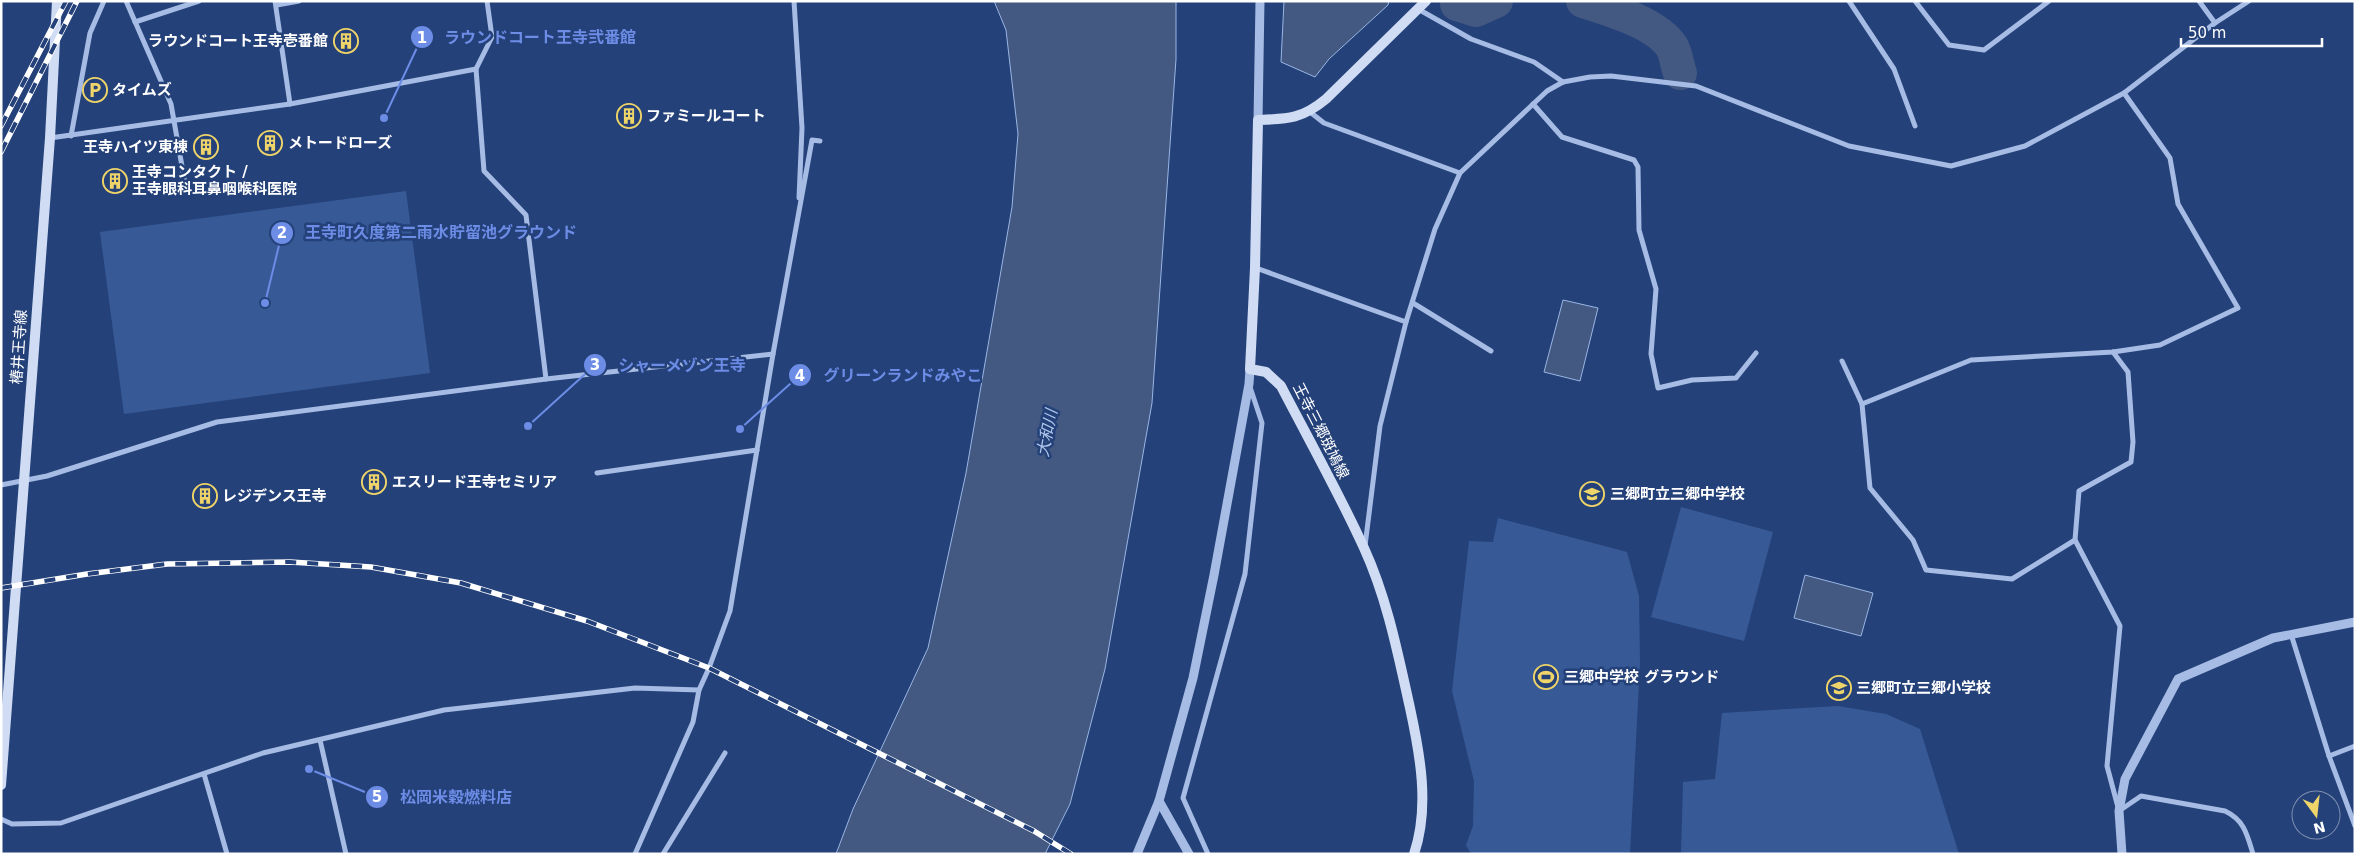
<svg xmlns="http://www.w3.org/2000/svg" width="2356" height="855" viewBox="0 0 2356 855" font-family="'DejaVu Sans','Noto Sans JP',sans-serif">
	<rect width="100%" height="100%" fill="#244179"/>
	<g fill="#375a97">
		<polygon points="406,191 430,373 124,414 100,232"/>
		<polygon points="1681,507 1773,532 1744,641 1651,617"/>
		<polygon points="1498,518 1627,552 1639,596 1640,664 1630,854 1471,854 1466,845 1473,826 1474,781 1452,691 1469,541 1493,542"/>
		<polygon points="1838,706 1886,714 1920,729 1959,854 1681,854 1683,782 1715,779 1722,713"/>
	</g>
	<g fill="#435982" stroke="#9ab6e5">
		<polygon points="994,1 1176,1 1176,59 1152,403 1105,669 1070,804 1045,854 836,854 853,809 928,648 966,473 1012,207 1018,134 1006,30"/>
		<polygon points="1284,1 1389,1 1388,5 1329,59 1315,77 1281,62"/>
		<polygon points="1563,300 1598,308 1580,381 1544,372"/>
		<polygon points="1805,575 1873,593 1861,636 1794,618"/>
	</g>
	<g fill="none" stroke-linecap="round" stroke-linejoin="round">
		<g stroke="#435982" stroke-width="34">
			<path d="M1583 1C1608 9 1657 23 1672 47 1676 54 1677 65 1680 73"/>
			<polyline points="1457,4 1476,10 1496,1"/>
		</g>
		<g stroke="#a6bce4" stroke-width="5">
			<polyline points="126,1 171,104 186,189"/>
			<polyline points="275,1 290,104"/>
			<polyline points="487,1 492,37 476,69 484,171 526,215 546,379"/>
			<polyline points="794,1 802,128 799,198"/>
			<polyline points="1849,1 1894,69 1915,126"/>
			<polyline points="1915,1 1949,45 1984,50 2049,1"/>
			<polyline points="2199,1 2215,23"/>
			<polyline points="277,5 299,1"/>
			<polyline points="1418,9 1471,39 1534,62 1563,82"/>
			<polyline points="135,22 199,1"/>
			<polyline points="1533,104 1562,137 1634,160 1638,167 1639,230 1656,289 1651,354 1658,388 1692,380 1736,378 1756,353"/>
			<polyline points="1310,112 1324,123 1460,173"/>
			<polyline points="71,136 90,33 104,1"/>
			<polyline points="50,138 290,104 476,69"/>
			<polyline points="1256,268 1406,322"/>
			<polyline points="1413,303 1491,351"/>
			<path d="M2113 352 2128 372 2133 442 2131 462 2079 491 2075 540 2120 626 2107 766 2119 811 2141 796 2225 811C2244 820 2247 834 2253 854"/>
			<polyline points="1842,361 1862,404 1870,488 1913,540 1926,570 2012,579 2075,540"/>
			<polyline points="1862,404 1971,360 2113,352 2160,345 2238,308 2178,204 2170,158 2124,93"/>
			<polyline points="597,473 757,450"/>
			<polyline points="1,485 47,476 217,422 546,379 773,354"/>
			<polyline points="1365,546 1380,426 1406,322 1435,229 1460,173 1547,91 1563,82 1590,77 1611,76 1696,86 1849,146 1951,166 2025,146 2124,93 2215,23 2249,1"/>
			<polyline points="2291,634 2329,756 2355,826"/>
			<polyline points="320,740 346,854"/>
			<polyline points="2329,756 2355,746"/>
			<polyline points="204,774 227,854"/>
			<polyline points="1,819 12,824 61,823 263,753 444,710 635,688 699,690"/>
			<polyline points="635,854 693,722 699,690 709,668 730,611 773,354 812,140 820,141"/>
			<polyline points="663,854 725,753"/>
			<polyline points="1208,854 1183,798 1245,574 1262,423 1250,387"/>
		</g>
		<g stroke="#a6bce4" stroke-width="9">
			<polyline points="1258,120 1260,1"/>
			<polyline points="1159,801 1189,854"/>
			<polyline points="1137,854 1159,801 1193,678 1214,575 1249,384 1250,369"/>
			<polyline points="2122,854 2119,811 2125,779 2178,679 2273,638 2355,622"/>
		</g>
		<g stroke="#cfdcf4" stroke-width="10">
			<polyline points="1,785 50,138 57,1"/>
			<path d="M1414 854C1430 807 1420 754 1410 708 1398 654 1387 598 1364 548 1339 493 1309 440 1281 386L1266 372 1250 369 1255 268 1258 120C1288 119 1302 119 1326 99L1426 1"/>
		</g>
		<defs>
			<g id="rail">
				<polyline points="1,126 66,1"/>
				<polyline points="1,152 77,1"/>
				<polyline points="1,588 87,574 167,564 232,563 290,562 371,567 461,583 587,621 709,668 1034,831 1071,854"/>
			</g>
		</defs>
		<use href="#rail" stroke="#fff" stroke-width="5.5"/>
		<use href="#rail" stroke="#244179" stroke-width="4" stroke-dasharray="11" stroke-linecap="butt"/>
	</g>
	<defs>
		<symbol id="building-ring" viewBox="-11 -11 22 22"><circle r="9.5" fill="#244179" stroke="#eed469" stroke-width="1.5"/><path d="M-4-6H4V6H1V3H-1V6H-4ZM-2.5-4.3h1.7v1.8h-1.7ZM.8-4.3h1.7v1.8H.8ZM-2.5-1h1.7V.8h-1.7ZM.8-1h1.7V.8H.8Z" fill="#eed469"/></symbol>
		<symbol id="parking-ring" viewBox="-11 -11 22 22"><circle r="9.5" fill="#244179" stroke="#eed469" stroke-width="1.5"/><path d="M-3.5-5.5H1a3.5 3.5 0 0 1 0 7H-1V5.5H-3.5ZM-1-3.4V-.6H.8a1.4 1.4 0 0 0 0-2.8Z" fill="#eed469"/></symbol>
		<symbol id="school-ring" viewBox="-11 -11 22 22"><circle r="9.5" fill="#244179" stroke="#eed469" stroke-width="1.5"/><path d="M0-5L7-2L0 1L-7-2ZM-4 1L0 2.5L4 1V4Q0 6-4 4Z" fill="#eed469"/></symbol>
		<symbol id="stadium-ring" viewBox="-11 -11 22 22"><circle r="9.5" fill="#244179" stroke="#eed469" stroke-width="1.5"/><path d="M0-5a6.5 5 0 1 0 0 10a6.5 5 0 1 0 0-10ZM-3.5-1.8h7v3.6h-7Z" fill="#eed469"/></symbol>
	</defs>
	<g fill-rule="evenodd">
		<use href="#building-ring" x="332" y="27" width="28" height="28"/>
		<use href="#parking-ring" x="81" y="76" width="28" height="28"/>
		<use href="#building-ring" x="615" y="102" width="28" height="28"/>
		<use href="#building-ring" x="256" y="129" width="28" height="28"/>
		<use href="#building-ring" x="192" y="133" width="28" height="28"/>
		<use href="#building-ring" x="101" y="167" width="28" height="28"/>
		<use href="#building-ring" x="360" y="468" width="28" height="28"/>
		<use href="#school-ring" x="1578" y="480" width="28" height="28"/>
		<use href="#building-ring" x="191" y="482" width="28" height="28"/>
		<use href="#stadium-ring" x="1532" y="663" width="28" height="28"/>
		<use href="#school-ring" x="1825" y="674" width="28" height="28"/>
	</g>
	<g text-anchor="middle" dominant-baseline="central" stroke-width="5" stroke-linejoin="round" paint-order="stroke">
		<g font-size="15" font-weight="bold" fill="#fff" stroke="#244179" text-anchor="start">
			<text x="328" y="41" text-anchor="end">ラウンドコート王寺壱番館</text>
			<text x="112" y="90">タイムズ</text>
			<text x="646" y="116">ファミールコート</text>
			<text x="288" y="143">メトードローズ</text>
			<text x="188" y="147" text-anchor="end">王寺ハイツ東棟</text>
			<text x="132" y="172">王寺コンタクト /<tspan x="132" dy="17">王寺眼科耳鼻咽喉科医院</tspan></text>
			<text x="392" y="482">エスリード王寺セミリア</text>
			<text x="1610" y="494">三郷町立三郷中学校</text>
			<text x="222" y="496">レジデンス王寺</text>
			<text x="1564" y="677">三郷中学校 グラウンド</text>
			<text x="1856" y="688">三郷町立三郷小学校</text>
		</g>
		<g font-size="15" fill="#fff" stroke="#244179">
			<text transform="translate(19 347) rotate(-86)">椿井王寺線</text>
			<text transform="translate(1321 431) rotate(63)">王寺三郷斑鳩線</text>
		</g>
		<g font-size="16" font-style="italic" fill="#b1c7ec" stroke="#244179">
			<text transform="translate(1047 433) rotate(-79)">大和川</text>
		</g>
	</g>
	<path fill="none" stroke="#6c8ce6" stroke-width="2" d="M384 118L422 37M265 303L282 233M528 426L595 365M740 429L800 375M309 769L377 797"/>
	<g fill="#6c8ce6" stroke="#244179" stroke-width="2">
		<circle cx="384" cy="118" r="5"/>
		<circle cx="265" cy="303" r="5"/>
		<circle cx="528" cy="426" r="5"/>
		<circle cx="740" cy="429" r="5"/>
		<circle cx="309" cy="769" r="5"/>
		<circle cx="422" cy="37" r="12"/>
		<circle cx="282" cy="233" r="12"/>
		<circle cx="595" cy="365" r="12"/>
		<circle cx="800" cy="375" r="12"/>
		<circle cx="377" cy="797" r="12"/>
	</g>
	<g font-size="15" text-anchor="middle" font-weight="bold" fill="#fff">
		<text x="422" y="43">1</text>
		<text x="282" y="238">2</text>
		<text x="595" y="370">3</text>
		<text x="800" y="381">4</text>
		<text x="377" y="802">5</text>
	</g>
	<g font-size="16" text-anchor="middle" font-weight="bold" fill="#6c8ce6" stroke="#244179" stroke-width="5" stroke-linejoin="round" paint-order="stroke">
		<text x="540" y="43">ラウンドコート王寺弐番館</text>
		<text x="441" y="238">王寺町久度第二雨水貯留池グラウンド</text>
		<text x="682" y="371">シャーメゾン王寺</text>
		<text x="903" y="381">グリーンランドみやこ</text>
		<text x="456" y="803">松岡米穀燃料店</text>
	</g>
	<rect width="2356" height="855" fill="none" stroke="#ffffff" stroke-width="5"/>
	<g transform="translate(2316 815) rotate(165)"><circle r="24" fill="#244179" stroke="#7c8daf"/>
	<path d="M0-4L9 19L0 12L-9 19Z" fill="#eed469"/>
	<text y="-8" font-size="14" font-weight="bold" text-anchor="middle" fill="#ffffff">N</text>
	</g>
	<path d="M2181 38v8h141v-8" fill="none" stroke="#ffffff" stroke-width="2.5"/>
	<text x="2188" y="38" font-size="15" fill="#ffffff" stroke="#244179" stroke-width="4" paint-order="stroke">50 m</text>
</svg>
